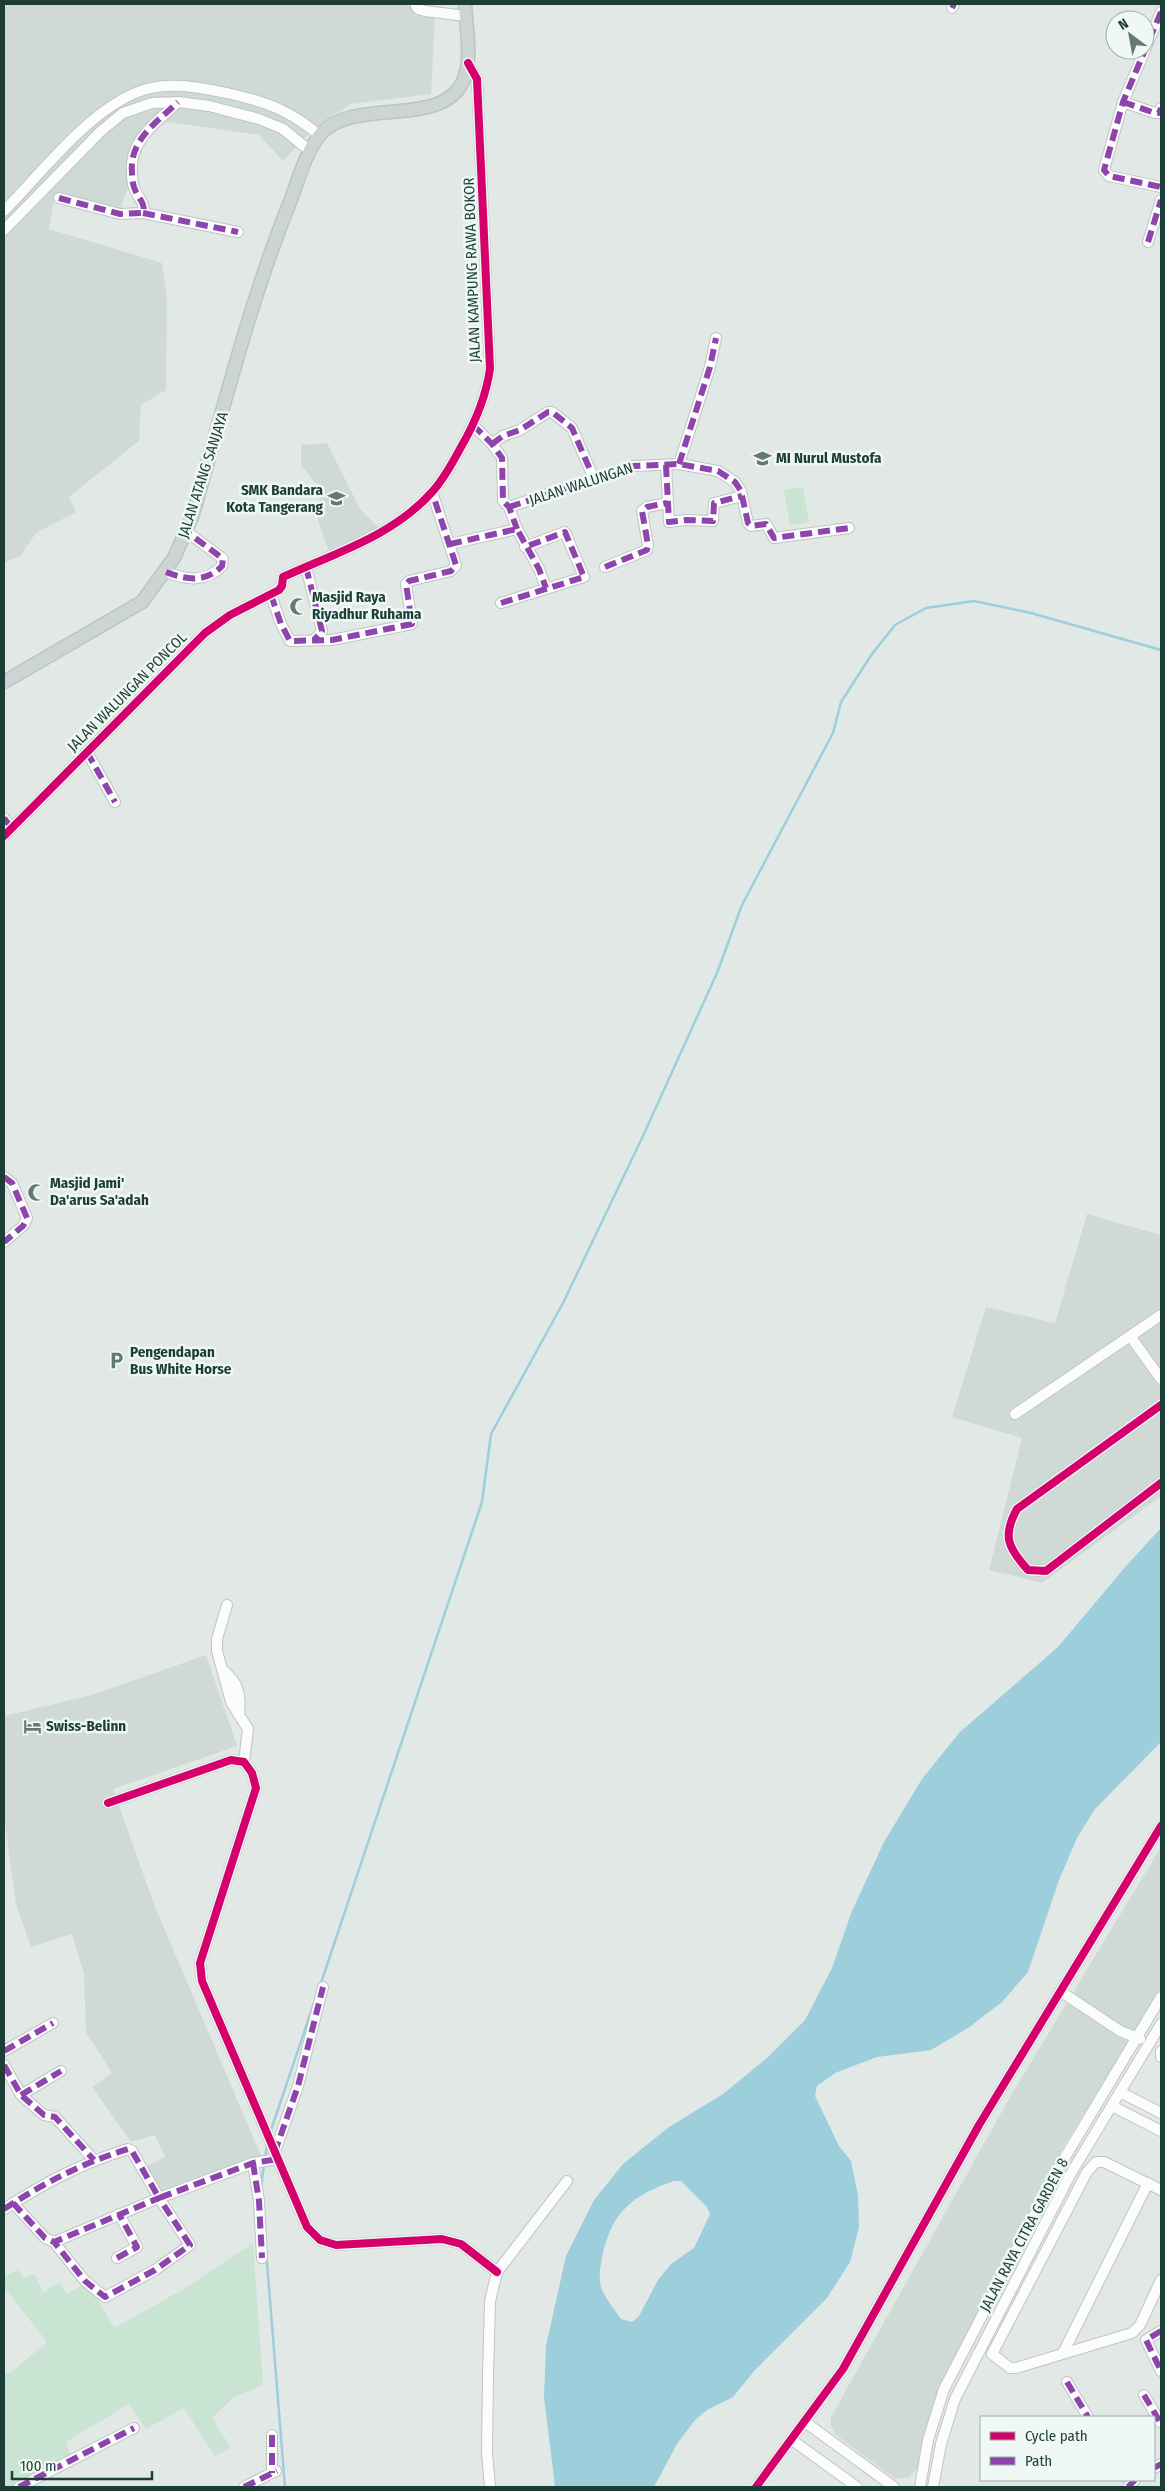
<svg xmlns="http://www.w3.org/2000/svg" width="1165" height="2491" viewBox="0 0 1165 2491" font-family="'Fira Sans Condensed',sans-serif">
	<rect width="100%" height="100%" fill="#e2e8e6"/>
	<g fill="#cfdad6">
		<polygon points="4,4 431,4 427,10 412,16 435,14 431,94 351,104 318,125 283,161 259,135 154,120 120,209 54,199 49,229 162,263 167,300 166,390 141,405 139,441 69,497 76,512 36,533 20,556 4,563"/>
		<polygon points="327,443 360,509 379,528 329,552 318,520 320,489 301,465 301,445"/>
		<polygon points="1087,1214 1161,1235 1161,1496 1042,1583 989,1570 1022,1438 952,1417 986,1307 1055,1323"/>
		<polygon points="206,1655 237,1746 113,1789 155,1907 262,2158 159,2200 145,2167 165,2157 155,2135 131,2142 92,2087 112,2073 86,2032 84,1974 72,1934 31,1947 16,1904 4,1818 4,1716 92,1695"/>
		<polygon points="1161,1847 1161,1988 1064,2146 939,2388 917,2469 909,2477 895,2479 836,2435 831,2427 831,2417 1010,2097"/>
	</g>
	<g fill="#c9e4d3">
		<polygon points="803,487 809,522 790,525 784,490"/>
		<polygon points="253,2243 263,2385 234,2397 212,2418 231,2448 215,2456 184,2408 146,2429 129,2404 66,2442 72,2460 11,2487 4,2487 4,2376 14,2370 47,2342 4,2287 4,2276 18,2270 23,2278 35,2274 43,2293 60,2282 67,2294 88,2282 114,2328 182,2290"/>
	</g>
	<path fill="#9dcedc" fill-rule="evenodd" d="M1161 1528V1742L1095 1809 1077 1838 1059 1880 1028 1972 1002 2002 968 2028 931 2050 877 2057 835 2073 817 2086 815 2096 839 2146 851 2161 858 2195 859 2227 850 2262 827 2298 755 2370 733 2397 707 2410 695 2420 677 2444 654 2487H555L544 2397 546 2346 566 2256 594 2200 623 2164 669 2127 723 2094 767 2058 805 2020 832 1968 852 1911 884 1842 922 1779 960 1732 1058 1647 1126 1566ZM674 2181H681L707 2207 710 2214 694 2248 671 2264 658 2280 639 2316 632 2322 621 2319C614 2309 605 2298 601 2287 598 2276 601 2263 603 2253 613 2210 634 2195 674 2181Z"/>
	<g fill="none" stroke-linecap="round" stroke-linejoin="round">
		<g stroke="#9dcedc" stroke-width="2.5">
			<polyline points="320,1986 482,1502 491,1434 563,1303 643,1136 717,973 742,905 833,733 841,702 872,654 895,625 926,608 974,601 1031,613 1161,650"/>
			<polyline points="270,2133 314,2003"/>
			<polyline points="265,2159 267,2143"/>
			<polyline points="261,2187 264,2165"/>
			<polyline points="266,2250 285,2487"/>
		</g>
		<defs>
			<g id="minor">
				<polyline points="415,4 418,9 425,11 466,16"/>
				<polyline points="952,8 954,4"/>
				<polyline points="1161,12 1123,102 1104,170 1109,176 1161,187"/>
				<polyline points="1123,102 1155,113 1159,113 1161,108"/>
				<path d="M59 198 120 214 143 213C146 204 139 199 136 192 133 187 132 179 132 173 129 140 156 123 178 102"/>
				<path d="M4 211C42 173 94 103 147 89 173 82 201 88 227 93 266 102 288 109 319 135"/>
				<polyline points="143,213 238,232"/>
				<polyline points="4,230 101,131 123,113 152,103 178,102 209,106 259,119 283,129 310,151"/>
				<polyline points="1148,242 1161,200"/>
				<polyline points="473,425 492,444 502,458 503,501 509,507 517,529"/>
				<polyline points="492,444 503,436 520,430 548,412 552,412 572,428 594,479"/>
				<polyline points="679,464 710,367 716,338"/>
				<polyline points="666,465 669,522 686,520 713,521 714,503 742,496"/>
				<polyline points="509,507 633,466 679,464 718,471 735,482 741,491 748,523 751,526 766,524 774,538 849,528"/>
				<polyline points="450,544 517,529 539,569 546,588"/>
				<polyline points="306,567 322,631 314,640"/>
				<polyline points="605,567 647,550 648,545 642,511 647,507 667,503"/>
				<path d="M166 572C186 580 206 583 222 566L223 559 218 555 187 532"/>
				<polyline points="271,595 281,624 290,641 332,640 412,624 406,584 409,581 451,571 456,565 432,492"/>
				<polyline points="501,603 584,577 565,532 525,547"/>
				<polyline points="87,752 115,802"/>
				<polyline points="4,818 11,827"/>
				<path d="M4 836 205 633 230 615 279 590 282 586 283 577C335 553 393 536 432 492 444 479 453 462 461 447 475 423 486 396 490 369L477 79 468 63"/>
				<polyline points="4,1177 12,1183 27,1218 23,1226 4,1242"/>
				<polyline points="1130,1336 1161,1379"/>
				<path d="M1161 1405 1017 1509C1002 1536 1008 1548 1028 1570L1046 1571 1161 1483"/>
				<polyline points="1015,1414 1161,1315"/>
				<polyline points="227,1605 217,1639 217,1651 231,1702 248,1729 244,1762"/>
				<path d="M224 1671C239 1683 241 1696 239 1715"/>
				<polyline points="108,1803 231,1760 244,1762 252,1773 256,1788 200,1963 202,1981 262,2122"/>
				<polyline points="1060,1991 1120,2031 1140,2039"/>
				<polyline points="4,2051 53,2023"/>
				<polyline points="1161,2051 1161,2057"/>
				<polyline points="4,2065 21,2095 44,2115 55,2117 94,2160"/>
				<polyline points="1120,2092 1161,2113"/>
				<polyline points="21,2095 61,2071"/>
				<polyline points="1112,2106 1161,2131"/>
				<polyline points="279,2162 307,2227 320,2240 336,2245 442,2239 461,2244 497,2272"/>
				<polyline points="253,2163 259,2201 262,2258"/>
				<polyline points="1161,2190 1104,2162 1096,2162 1087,2172 992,2354 1010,2368 1016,2368 1132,2333 1140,2325 1161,2280"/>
				<polyline points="13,2203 45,2238 54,2242 159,2198 190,2245 155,2270 105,2297 85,2281 54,2242"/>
				<path d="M4 2209C46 2182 80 2164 128 2149L132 2151 159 2198 253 2163 272 2160 298 2086 323 1987"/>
				<polyline points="117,2258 137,2247 119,2214"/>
				<polyline points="1161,2331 1146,2340 1161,2371"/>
				<polyline points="1063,2353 1148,2183"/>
				<polyline points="1067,2382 1088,2417"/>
				<polyline points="1144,2395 1160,2422"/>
				<polyline points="805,2422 894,2487"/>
				<polyline points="272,2435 272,2473"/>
				<polyline points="792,2440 857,2487"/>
				<polyline points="1154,2468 1161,2464"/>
				<polyline points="19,2487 134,2428"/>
				<polyline points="244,2487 276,2471"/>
				<polyline points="490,2487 487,2453 488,2377 490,2301 497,2272 567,2181"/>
				<polyline points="756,2487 843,2369 979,2125 1161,1826"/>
				<polyline points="920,2487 928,2440 944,2389 1058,2169 1161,1997"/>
				<polyline points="933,2487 941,2444 955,2399 1070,2175 1161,2024"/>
				<polyline points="1128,2487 1135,2480"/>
			</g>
			<path id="major" d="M4 682 142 602 174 558 192 517C223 412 249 303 290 202 298 181 305 154 319 136 352 93 452 134 466 72 471 53 466 24 465 4"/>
		</defs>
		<use href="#minor" stroke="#bec5c3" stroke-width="12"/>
		<use href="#major" stroke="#bbc5c3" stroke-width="15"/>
		<use href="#minor" stroke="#fbfcfb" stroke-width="10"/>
		<use href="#major" stroke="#ccd5d3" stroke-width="12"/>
		<defs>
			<polyline id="minor-bridge" points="262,2122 279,2162"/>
		</defs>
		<use href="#minor-bridge" stroke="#bec5c3" stroke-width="12" stroke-linecap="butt"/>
		<use href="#minor-bridge" stroke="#fbfcfb" stroke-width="10"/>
		<g stroke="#8e44ad" stroke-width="6" stroke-dasharray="12 6" stroke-linecap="butt">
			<polyline points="952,8 954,4"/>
			<polyline points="1161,12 1123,102 1104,170 1109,176 1161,187"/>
			<polyline points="1123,102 1155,113 1159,113 1161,108"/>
			<path d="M59 198 120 214 143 213C146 204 139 199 136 192 133 187 132 179 132 173 129 140 156 123 178 102"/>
			<polyline points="143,213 238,232"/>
			<polyline points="1148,242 1161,200"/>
			<polyline points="473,425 492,444 502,458 503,501 509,507 517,529"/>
			<polyline points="492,444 503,436 520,430 548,412 552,412 572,428 594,479"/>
			<polyline points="679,464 710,367 716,338"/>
			<polyline points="666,465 669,522 686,520 713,521 714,503 742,496"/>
			<polyline points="509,507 633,466 679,464 718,471 735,482 741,491 748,523 751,526 766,524 774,538 849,528"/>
			<polyline points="450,544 517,529 539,569 546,588"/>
			<polyline points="306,567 322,631 314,640"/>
			<polyline points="605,567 647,550 648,545 642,511 647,507 667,503"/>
			<path d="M166 572C186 580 206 583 222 566L223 559 218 555 187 532"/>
			<polyline points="271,595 281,624 290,641 332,640 412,624 406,584 409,581 451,571 456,565 432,492"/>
			<polyline points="501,603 584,577 565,532 525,547"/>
			<polyline points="87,752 115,802"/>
			<polyline points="4,818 11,827"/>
			<polyline points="4,1177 12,1183 27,1218 23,1226 4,1242"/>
			<polyline points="4,2051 53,2023"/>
			<polyline points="4,2065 21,2095 44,2115 55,2117 94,2160"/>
			<polyline points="21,2095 61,2071"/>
			<polyline points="253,2163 259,2201 262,2258"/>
			<polyline points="13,2203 45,2238 54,2242 159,2198 190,2245 155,2270 105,2297 85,2281 54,2242"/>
			<path d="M4 2209C46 2182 80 2164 128 2149L132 2151 159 2198 253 2163 272 2160 298 2086 323 1987"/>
			<polyline points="117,2258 137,2247 119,2214"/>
			<polyline points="1161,2331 1146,2340 1161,2371"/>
			<polyline points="1067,2382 1088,2417"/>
			<polyline points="1144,2395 1160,2422"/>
			<polyline points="272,2435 272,2473"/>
			<polyline points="1154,2468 1161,2464"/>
			<polyline points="19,2487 134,2428"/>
			<polyline points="244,2487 277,2471"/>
			<polyline points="1128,2487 1135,2480"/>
		</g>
		<defs>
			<g id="cycleway">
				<path d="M4 836 205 633 230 615 279 590 282 586 283 577C335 553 393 536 432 492 444 479 453 462 461 447 475 423 486 396 490 369L477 79 468 63"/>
				<path d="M1161 1405 1017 1509C1002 1536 1008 1548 1028 1570L1046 1571 1161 1483"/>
				<polyline points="108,1803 231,1760 244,1762 252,1773 256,1788 200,1963 202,1981 307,2227 320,2240 336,2245 442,2239 461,2244 497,2272"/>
				<polyline points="756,2487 843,2369 979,2125 1161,1826"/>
			</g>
		</defs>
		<use href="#cycleway" stroke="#eff8f4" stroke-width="11"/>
		<use href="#cycleway" stroke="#d6006c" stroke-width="8"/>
	</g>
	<defs>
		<symbol id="school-bare" viewBox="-9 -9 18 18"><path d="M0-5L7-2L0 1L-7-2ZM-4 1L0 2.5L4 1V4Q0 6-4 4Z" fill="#627974" stroke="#eff8f4" stroke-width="2.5" paint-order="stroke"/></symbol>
		<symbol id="mosque-bare" viewBox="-9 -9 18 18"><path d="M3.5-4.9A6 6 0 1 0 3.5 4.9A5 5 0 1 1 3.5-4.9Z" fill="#627974" stroke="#eff8f4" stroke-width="2.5" paint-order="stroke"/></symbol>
		<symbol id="parking-bare" viewBox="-9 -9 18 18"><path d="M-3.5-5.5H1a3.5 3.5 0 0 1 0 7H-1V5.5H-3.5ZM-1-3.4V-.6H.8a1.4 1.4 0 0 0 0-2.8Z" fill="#627974" stroke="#eff8f4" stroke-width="2.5" paint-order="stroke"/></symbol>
		<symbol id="hotel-bare" viewBox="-9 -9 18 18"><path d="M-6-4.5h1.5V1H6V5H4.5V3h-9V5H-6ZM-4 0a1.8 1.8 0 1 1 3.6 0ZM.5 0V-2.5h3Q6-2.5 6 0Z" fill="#627974" stroke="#eff8f4" stroke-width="2.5" paint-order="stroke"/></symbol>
	</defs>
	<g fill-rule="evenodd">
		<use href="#school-bare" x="750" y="446" width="25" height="25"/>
		<use href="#school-bare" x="324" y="486" width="25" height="25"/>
		<use href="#mosque-bare" x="286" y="594" width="25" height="25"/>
		<use href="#mosque-bare" x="24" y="1180" width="25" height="25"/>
		<use href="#parking-bare" x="104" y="1348" width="25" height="25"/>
		<use href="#hotel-bare" x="20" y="1714" width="25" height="25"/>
	</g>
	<g text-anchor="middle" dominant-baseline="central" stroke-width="5" stroke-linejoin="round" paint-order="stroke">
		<g font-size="15" fill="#1d3d37" stroke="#eff8f4">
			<text transform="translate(472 270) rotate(-92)">JALAN KAMPUNG RAWA BOKOR</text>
			<text transform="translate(203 475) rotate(-72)">JALAN ATANG SANJAYA</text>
			<text transform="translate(581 484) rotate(-18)">JALAN WALUNGAN</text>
			<text transform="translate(127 692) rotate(-45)">JALAN WALUNGAN PONCOL</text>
			<text transform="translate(1024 2235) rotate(-62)">JALAN RAYA CITRA GARDEN 8</text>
		</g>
		<g font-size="15" font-weight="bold" fill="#1d3d37" stroke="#eff8f4" text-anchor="start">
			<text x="776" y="458">MI Nurul Mustofa</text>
			<text x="323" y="490" text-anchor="end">SMK Bandara<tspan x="323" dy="17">Kota Tangerang</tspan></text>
			<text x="312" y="597">Masjid Raya<tspan x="312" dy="17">Riyadhur Ruhama</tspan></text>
			<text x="50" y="1183">Masjid Jami'<tspan x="50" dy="17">Da'arus Sa'adah</tspan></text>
			<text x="130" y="1352">Pengendapan<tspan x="130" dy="17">Bus White Horse</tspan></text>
			<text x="46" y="1726">Swiss-Belinn</text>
		</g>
	</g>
	<rect width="1165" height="2491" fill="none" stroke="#1d3d37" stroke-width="10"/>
	<rect x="980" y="2416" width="175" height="65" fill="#eff8f4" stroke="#9bada8"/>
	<rect x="990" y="2432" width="25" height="8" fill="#d6006c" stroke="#9bada8"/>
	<text x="1025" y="2441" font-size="15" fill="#1d3d37">Cycle path</text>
	<rect x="990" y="2457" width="25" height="8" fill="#8e44ad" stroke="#9bada8"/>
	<text x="1025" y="2466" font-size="15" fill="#1d3d37">Path</text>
	<g transform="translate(1130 35) rotate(328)"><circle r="24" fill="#eff8f4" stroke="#9bada8"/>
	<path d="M0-4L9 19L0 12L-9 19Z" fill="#627974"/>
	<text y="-8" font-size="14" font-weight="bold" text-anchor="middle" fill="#1d3d37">N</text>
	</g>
	<path d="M12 2471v8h140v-8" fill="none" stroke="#1d3d37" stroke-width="2.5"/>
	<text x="20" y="2471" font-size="15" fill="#1d3d37" stroke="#eff8f4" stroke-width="4" paint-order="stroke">100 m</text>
</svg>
